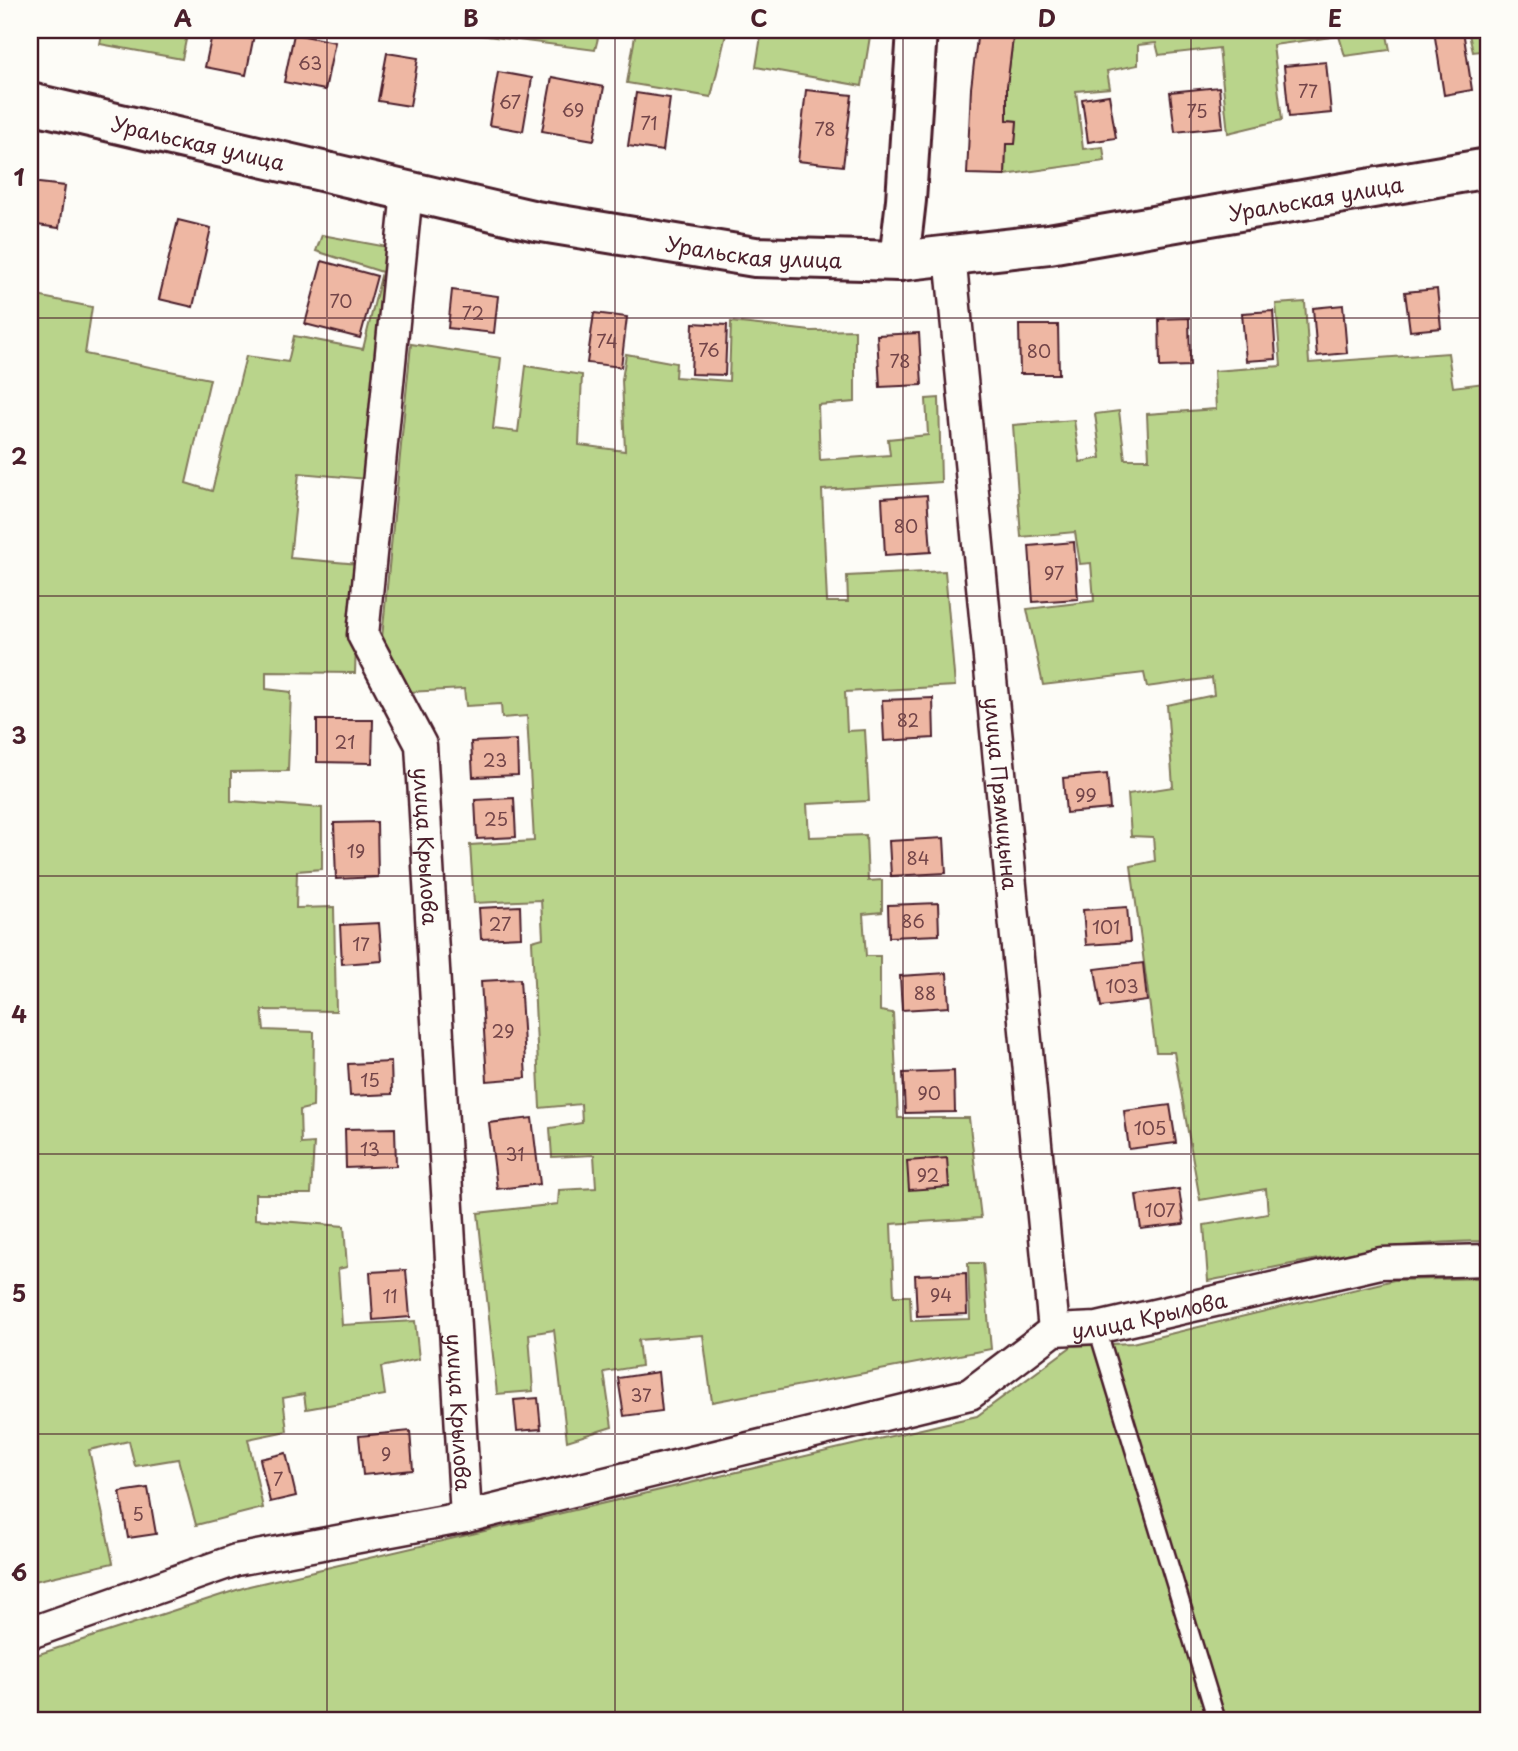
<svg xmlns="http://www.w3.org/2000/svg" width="1518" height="1751" viewBox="0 0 1518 1751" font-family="'Playpen Sans',sans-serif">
	<rect width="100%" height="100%" fill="#fdfcf7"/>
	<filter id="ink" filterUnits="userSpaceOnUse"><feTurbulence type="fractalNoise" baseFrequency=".0143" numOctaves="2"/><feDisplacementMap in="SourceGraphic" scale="14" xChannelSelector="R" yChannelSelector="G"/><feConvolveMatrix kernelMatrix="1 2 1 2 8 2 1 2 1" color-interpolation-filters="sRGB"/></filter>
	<g filter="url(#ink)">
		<g fill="#b9d48b" stroke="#827a5b" stroke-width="2">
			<polygon points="103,30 188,30 182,59 100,44"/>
			<polygon points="441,30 600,30 595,50"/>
			<polygon points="636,30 727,30 711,97 627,83"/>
			<polygon points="762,30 871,30 862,86 756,67"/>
			<polygon points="1014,30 1386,30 1390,50 1345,56 1339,36 1273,45 1282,120 1228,133 1219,48 1159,55 1156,43 1138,45 1138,65 1107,71 1110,88 1076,91 1083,149 1103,147 1105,161 1005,175 1006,144 1015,143 1017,121 1007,120 1007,86"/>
			<polygon points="1468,30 1488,30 1488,50 1473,52"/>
			<polygon points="322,235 393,248 367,479 299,473 290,558 359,564 355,673 266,672 266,689 291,692 288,771 231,772 231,801 322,808 322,869 297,871 296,908 334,907 336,1011 262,1010 264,1030 314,1032 313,1107 300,1110 301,1144 314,1143 311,1194 255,1194 255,1219 344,1226 347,1267 338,1269 342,1325 415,1321 419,1359 381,1367 385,1395 306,1409 304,1394 283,1398 287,1431 248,1439 263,1508 196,1525 178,1459 135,1466 129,1441 89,1450 113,1563 30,1582 30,250 36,251 32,295 92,307 85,354 210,379 186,483 212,491 246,356 288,362 294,336 363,349 382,272 316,251"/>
			<path d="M1305 302 1309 363 1448 353 1453 387 1485 383 1482 354 1488 353V1241C1393 1241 1301 1262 1208 1281L1204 1225 1268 1214 1266 1189 1200 1200 1174 1052H1156L1131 866 1155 861 1153 837 1131 836 1128 794 1173 787 1167 705 1214 695 1212 678 1147 687 1144 673 1043 685 1027 609 1094 601 1091 563 1080 564 1075 532 1021 537 1013 425 1074 420 1080 462 1101 458 1095 414 1119 411 1125 459H1149L1147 414 1216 409 1214 371 1281 366 1276 304Z"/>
			<polygon points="731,322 811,331 855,330 855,402 818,405 820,460 890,455 888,439 928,435 926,399 939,398 941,482 822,490 827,602 848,602 847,576 945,571 955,686 845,692 847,731 865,730 869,801 807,804 809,837 866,835 868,881 882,880 882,912 863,914 866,956 880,956 880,1011 893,1013 898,1118 969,1118 981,1218 891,1224 894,1296 910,1296 911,1321 970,1319 968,1263 983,1263 991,1349 712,1402 703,1335 638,1340 641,1366 604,1372 612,1427 567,1441 554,1330 529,1334 533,1391 497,1394 478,1213 558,1204 559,1190 596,1188 594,1155 552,1157 550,1128 582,1123 581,1104 540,1108 532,941 543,938 541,900 474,903 470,845 534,841 527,716 502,718 501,704 466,706 464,689 408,692 382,638 411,344 501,358 493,429 518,432 526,366 582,375 579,445 625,451 622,380 626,354 676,363 675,377 729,381"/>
			<polygon points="1488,1278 1488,1721 30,1721 30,1657 249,1586 977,1416 1072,1346 1132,1343 1394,1280"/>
		</g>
		<g fill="#eeb7a3" stroke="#4a1f2b" stroke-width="2">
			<polygon points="213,30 255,30 246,75 205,67"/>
			<polygon points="978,30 1014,30 1007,86 1007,120 1017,121 1015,144 1006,144 1005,175 967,174 971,88"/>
			<polygon points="1443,30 1463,30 1472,90 1444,95 1434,31"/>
			<polygon points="294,34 335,42 325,90 284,82"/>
			<polygon points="387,53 418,58 410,106 378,101"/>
			<polygon points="1326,62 1331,113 1289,117 1284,66"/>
			<polygon points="498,72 532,78 523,131 489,125"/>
			<polygon points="552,77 604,87 594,140 542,131"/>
			<polygon points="1219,87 1223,127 1175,132 1170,92"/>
			<polygon points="806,90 852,95 843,166 798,161"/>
			<polygon points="636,93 670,98 663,151 628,146"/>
			<polygon points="1109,95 1116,138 1088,142 1082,99"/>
			<polygon points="30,182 65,186 59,228 30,224"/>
			<polygon points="178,220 211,228 193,307 159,299"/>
			<polygon points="322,261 377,276 360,338 305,324"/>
			<polygon points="1437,289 1441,328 1410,331 1405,292"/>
			<polygon points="452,290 498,296 494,333 448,328"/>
			<polygon points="1343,305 1347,353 1317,356 1313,308"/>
			<polygon points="1273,311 1276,359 1246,361 1242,313"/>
			<polygon points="594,313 627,317 621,367 587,363"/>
			<polygon points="1189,318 1190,366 1160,367 1159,319"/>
			<polygon points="693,323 727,325 725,375 691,374"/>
			<polygon points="1019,325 1058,325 1059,374 1020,374"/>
			<polygon points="919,333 922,385 880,387 877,335"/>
			<polygon points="927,495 931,552 885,555 882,498"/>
			<polygon points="1074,542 1078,599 1033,602 1029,546"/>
			<polygon points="933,698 934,738 884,741 882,700"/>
			<polygon points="317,720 373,720 372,763 317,762"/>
			<polygon points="517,740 518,775 473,777 471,742"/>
			<polygon points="1107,774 1110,809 1066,813 1063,778"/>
			<polygon points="514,798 516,837 477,839 475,800"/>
			<polygon points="377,822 378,877 336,879 334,823"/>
			<polygon points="944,838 946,873 891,876 889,841"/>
			<polygon points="938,903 939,935 889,937 888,905"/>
			<polygon points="520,906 521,937 481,939 479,908"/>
			<polygon points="1127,907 1130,942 1086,945 1083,910"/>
			<polygon points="379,923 382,961 342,964 340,925"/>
			<polygon points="1143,963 1147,1001 1101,1007 1095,969"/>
			<polygon points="947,973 949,1007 902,1010 900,976"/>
			<polygon points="520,979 526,1078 487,1081 481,981"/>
			<polygon points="391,1062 392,1094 350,1096 348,1064"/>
			<polygon points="954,1071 955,1112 905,1113 903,1073"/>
			<polygon points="1170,1105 1176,1143 1129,1149 1124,1111"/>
			<polygon points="532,1118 540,1184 497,1189 489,1123"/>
			<polygon points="395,1128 396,1166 346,1168 345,1129"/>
			<polygon points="947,1158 949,1187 909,1190 907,1161"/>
			<polygon points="1179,1189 1184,1224 1141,1229 1136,1195"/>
			<polygon points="406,1270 410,1317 373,1320 370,1272"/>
			<polygon points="966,1273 967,1314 917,1316 915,1275"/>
			<polygon points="658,1372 662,1411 624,1416 618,1378"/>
			<polygon points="538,1398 541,1429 517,1431 514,1400"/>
			<polygon points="410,1431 413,1470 363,1475 359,1436"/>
			<polygon points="286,1453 296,1496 270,1502 260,1459"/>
			<polygon points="148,1488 156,1534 128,1538 120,1492"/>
		</g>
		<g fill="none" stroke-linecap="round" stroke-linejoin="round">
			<defs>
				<polyline id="lane" points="1097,1328 1217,1721"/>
				<g id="street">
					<path id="s1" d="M407 191 363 635 421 745 466 1517 970 1394 1054 1330 1097 1328 1381 1263 1488 1260"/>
					<path id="s2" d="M950 255 1054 1330"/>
					<polyline points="30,1633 236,1560 466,1517"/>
				</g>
				<polyline id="secondary" points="899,261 906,200 917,30"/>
				<g id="primary">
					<path id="s3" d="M30 103 536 221 755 257 899 261 1049 244 1488 168"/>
				</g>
			</defs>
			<use href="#lane" stroke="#4a1f2b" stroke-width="21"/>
			<use href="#street" stroke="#4a1f2b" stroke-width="35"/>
			<use href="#secondary" stroke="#4a1f2b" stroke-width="44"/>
			<use href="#primary" stroke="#4a1f2b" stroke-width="44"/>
			<use href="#lane" stroke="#fdfcf7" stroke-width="16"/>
			<use href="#street" stroke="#fdfcf7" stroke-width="30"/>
			<use href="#secondary" stroke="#fdfcf7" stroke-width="38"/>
			<use href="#primary" stroke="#fdfcf7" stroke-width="38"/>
		</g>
	</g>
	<path fill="none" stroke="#4a1f2b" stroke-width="2" stroke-opacity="0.55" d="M327 30V1721M615 30V1721M903 30V1721M1191 30V1721M30 318H1488M30 596H1488M30 876H1488M30 1154H1488M30 1434H1488"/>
	<g text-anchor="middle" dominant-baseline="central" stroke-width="6" stroke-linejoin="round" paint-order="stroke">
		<g font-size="18" fill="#734549">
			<text x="310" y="62">63</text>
			<text x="1308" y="90">77</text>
			<text x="510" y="101">67</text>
			<text x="573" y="109">69</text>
			<text x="1197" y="110">75</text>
			<text x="649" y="122">71</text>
			<text x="825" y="128">78</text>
			<text x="341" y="300">70</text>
			<text x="473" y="312">72</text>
			<text x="607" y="340">74</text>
			<text x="709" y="349">76</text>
			<text x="1039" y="350">80</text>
			<text x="900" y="360">78</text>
			<text x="906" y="525">80</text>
			<text x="1054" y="572">97</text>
			<text x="908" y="719">82</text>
			<text x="345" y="741">21</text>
			<text x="495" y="759">23</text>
			<text x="1086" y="794">99</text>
			<text x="496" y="818">25</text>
			<text x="356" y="850">19</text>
			<text x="918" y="857">84</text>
			<text x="913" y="920">86</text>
			<text x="500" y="923">27</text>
			<text x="1106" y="926">101</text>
			<text x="361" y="943">17</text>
			<text x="1122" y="985">103</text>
			<text x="925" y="992">88</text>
			<text x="503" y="1030">29</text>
			<text x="370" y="1079">15</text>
			<text x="929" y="1092">90</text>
			<text x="1150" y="1127">105</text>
			<text x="370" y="1148">13</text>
			<text x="515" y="1153">31</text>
			<text x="928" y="1174">92</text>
			<text x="1160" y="1209">107</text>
			<text x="941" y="1294">94</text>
			<text x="390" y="1295">11</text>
			<text x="641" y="1394">37</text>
			<text x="386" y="1453">9</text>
			<text x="278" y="1478">7</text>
			<text x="138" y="1513">5</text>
		</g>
		<g font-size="21" fill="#4a1f2b" stroke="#fdfcf7">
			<text stroke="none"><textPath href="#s3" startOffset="173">Уральская улица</textPath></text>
			<text stroke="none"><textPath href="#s3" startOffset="1307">Уральская улица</textPath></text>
			<text stroke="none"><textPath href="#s3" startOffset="740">Уральская улица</textPath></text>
			<text stroke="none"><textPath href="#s2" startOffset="541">улица Прямицына</textPath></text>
			<text stroke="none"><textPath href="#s1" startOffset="672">улица Крылова</textPath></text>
			<text stroke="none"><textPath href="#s1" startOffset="2065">улица Крылова</textPath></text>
			<text stroke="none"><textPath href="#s1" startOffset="1239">улица Крылова</textPath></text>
		</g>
	</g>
	<rect width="1518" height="1751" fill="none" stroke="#fdfcf7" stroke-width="77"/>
	<rect x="38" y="38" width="1442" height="1674" fill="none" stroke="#4a1f2b" stroke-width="2.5"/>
	<g font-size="23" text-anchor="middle" font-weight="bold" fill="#4a1f2b">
		<text x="183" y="27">A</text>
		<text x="471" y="27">B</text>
		<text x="759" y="27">C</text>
		<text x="1047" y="27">D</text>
		<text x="1335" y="27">E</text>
		<text x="19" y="186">1</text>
		<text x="19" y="465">2</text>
		<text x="19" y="744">3</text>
		<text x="19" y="1023">4</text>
		<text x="19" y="1302">5</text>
		<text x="19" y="1581">6</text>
	</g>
</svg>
